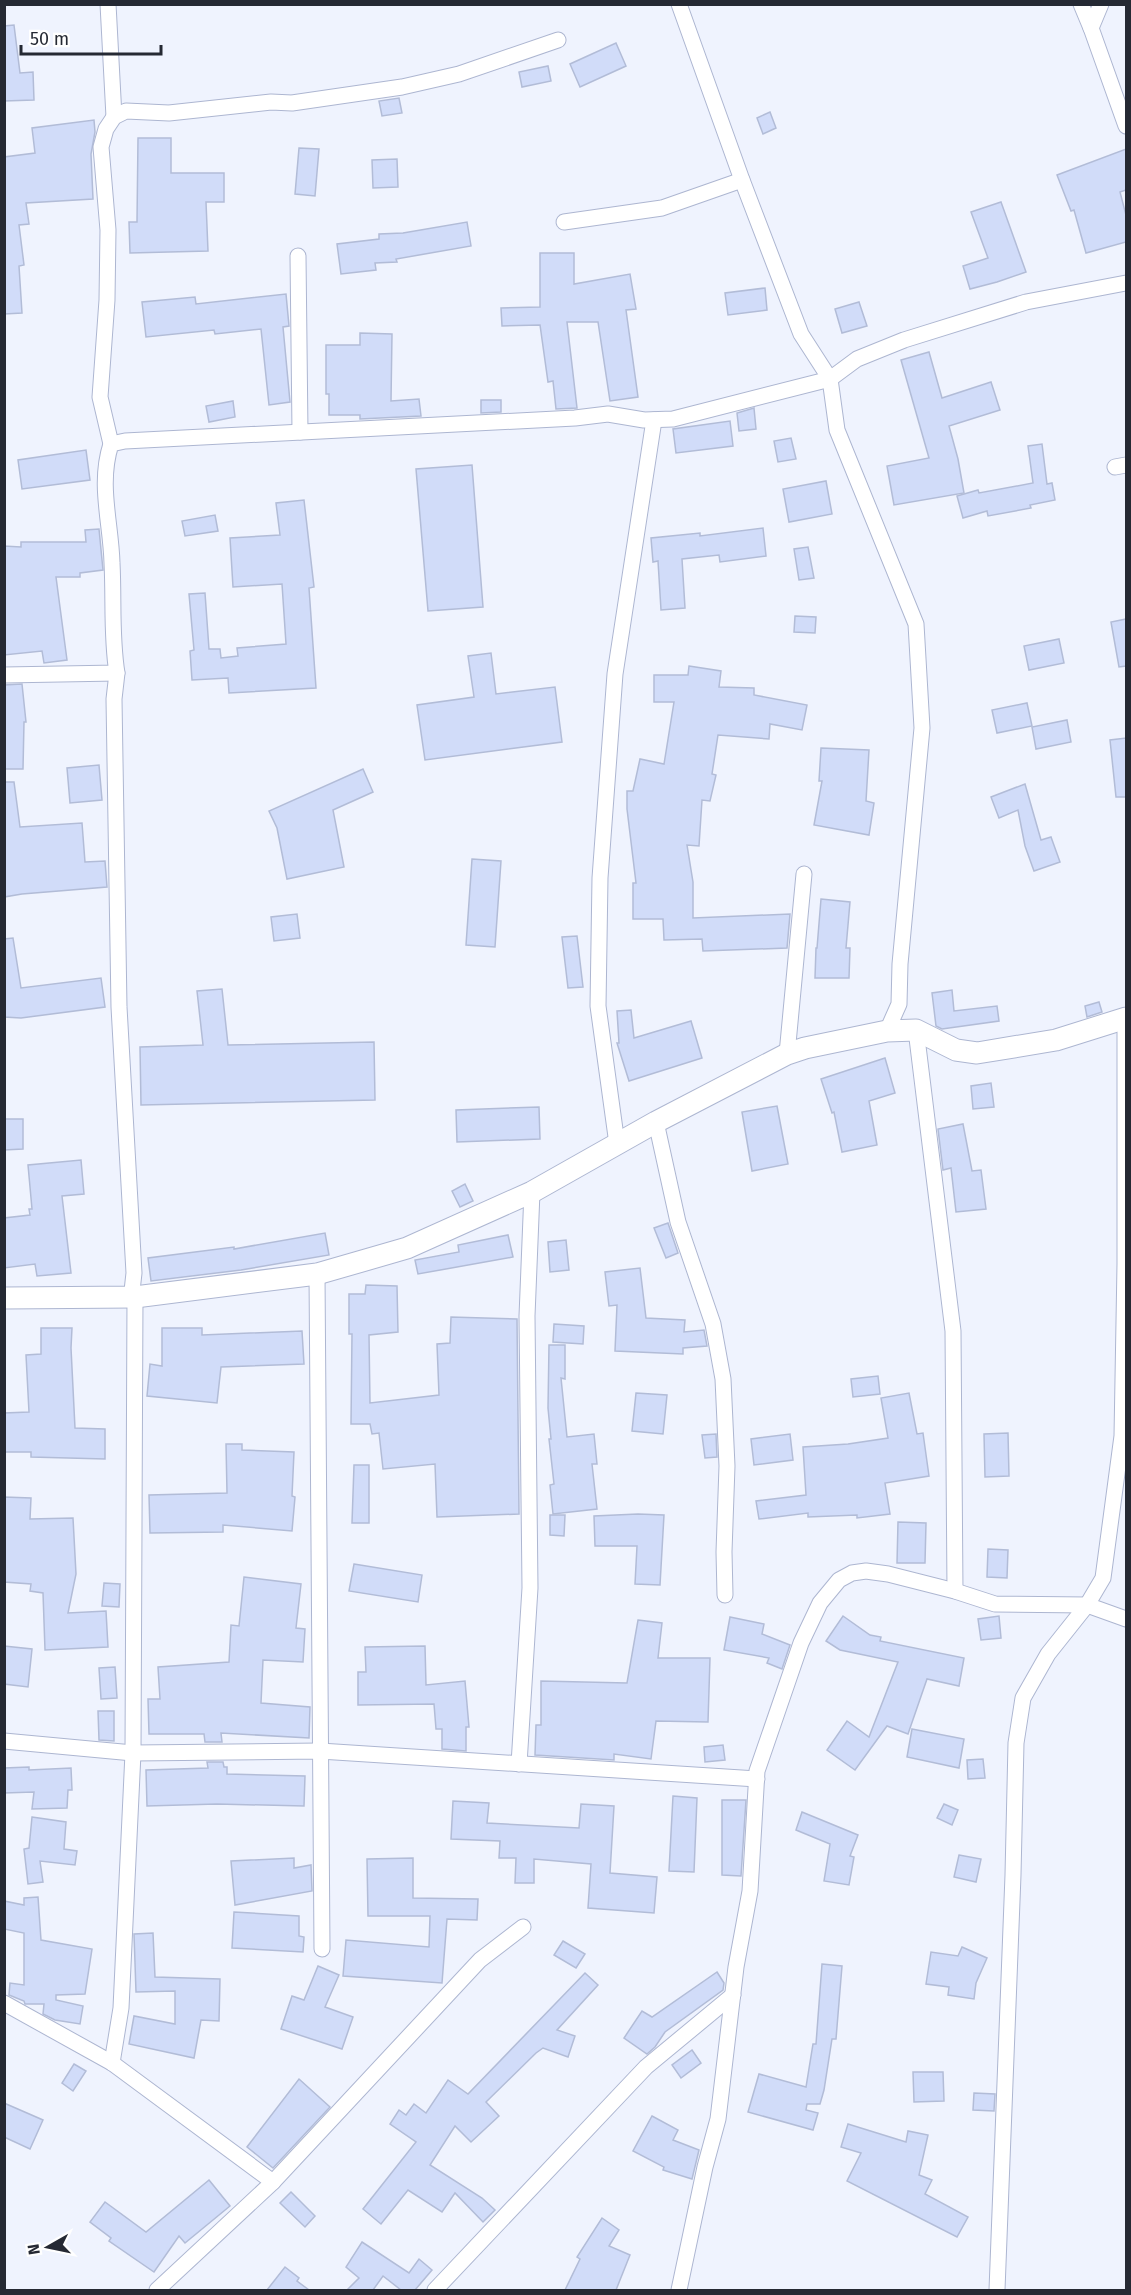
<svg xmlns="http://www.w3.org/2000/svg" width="1131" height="2295" viewBox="0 0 1131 2295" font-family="'Fira Sans',sans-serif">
	<rect width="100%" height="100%" fill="#eff3fe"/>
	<g fill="#d1dcf9" stroke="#b2bcd7" stroke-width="1.5">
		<polygon points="14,25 20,73 33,72 34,100 4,101 4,26"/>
		<polygon points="616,43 626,66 580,87 570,64"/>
		<polygon points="548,66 551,81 522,87 519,72"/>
		<polygon points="399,98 402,113 382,116 379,101"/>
		<polygon points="770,112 776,128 763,134 757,118"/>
		<polygon points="94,120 95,132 91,154 93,199 26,203 29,224 19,225 24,265 19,266 22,313 4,314 4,157 35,153 32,128"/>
		<polygon points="138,138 171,138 171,173 224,173 224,202 206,202 208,251 130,253 129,222 137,222"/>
		<polygon points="299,148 319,149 315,196 295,194"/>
		<polygon points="1126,149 1126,190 1120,192 1126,215 1126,242 1086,253 1074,210 1071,211 1057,175"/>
		<polygon points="397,159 398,187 373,188 372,160"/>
		<polygon points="1001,202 1026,272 997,282 970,289 963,266 988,258 971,212"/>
		<polygon points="467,222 471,246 396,259 397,262 375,263 376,270 341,274 337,244 379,239 379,234 403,233"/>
		<polygon points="540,253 574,253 574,284 630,274 636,309 626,310 638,397 610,401 598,322 567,322 577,408 556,409 553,381 548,382 540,325 502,326 501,308 540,307"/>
		<polygon points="765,288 767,310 728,315 725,293"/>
		<polygon points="286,294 289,326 283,327 290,402 269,405 261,329 215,334 214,330 146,337 142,302 195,297 196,304"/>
		<polygon points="859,302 867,326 842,333 835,309"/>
		<polygon points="360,333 392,334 391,401 419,399 421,416 360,419 360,415 329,415 329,394 326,394 326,345 360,345"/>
		<polygon points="929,352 942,398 991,382 1000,410 949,426 958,459 964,493 894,505 887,466 929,458 901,360"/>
		<polygon points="481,400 501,400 501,412 481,413"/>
		<polygon points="233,401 235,417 209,422 206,406"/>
		<polygon points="754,408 756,429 739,431 737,413"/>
		<polygon points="730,421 733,446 676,453 673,429"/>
		<polygon points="791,438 796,459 778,462 774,441"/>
		<polygon points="1042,444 1047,484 1052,483 1055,500 1030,505 1031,508 988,516 987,511 963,518 957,496 978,490 979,493 1033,483 1028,446"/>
		<polygon points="86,450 90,480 22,489 18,460"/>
		<polygon points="472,465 483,607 428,611 416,469"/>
		<polygon points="826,481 832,514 789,522 783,489"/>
		<polygon points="304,500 314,587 309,588 316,688 229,693 228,678 192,680 190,651 194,650 189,594 205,593 209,649 220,649 221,658 238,656 237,648 286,644 282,584 233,587 230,538 280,535 276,503"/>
		<polygon points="215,515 218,531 185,536 182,521"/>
		<polygon points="763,528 766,556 720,562 719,555 682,559 685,608 661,610 658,561 653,562 651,538 700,533 700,536"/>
		<polygon points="99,529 103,570 80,573 80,577 56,577 67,660 44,663 42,651 4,655 4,546 21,547 21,542 86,542 85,530"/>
		<polygon points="808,547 814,578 799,580 794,549"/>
		<polygon points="795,616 816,617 815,633 794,632"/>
		<polygon points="1126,619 1126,666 1119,667 1111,622"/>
		<polygon points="1059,639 1064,663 1029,670 1024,646"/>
		<polygon points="491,653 496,694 555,687 562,742 425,760 417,705 474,697 468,656"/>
		<polygon points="689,666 721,671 719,687 754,688 754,695 807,705 802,730 770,724 769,739 718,735 712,774 716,775 710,801 702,800 699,846 687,845 693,882 693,918 790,914 787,948 703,951 702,939 664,940 663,919 633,919 633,883 636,883 627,809 627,791 633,791 640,759 664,764 674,702 654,702 654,675 688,675"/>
		<polygon points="22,684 26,722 24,722 23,769 4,769 4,685"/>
		<polygon points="1027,703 1032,726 997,733 992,710"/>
		<polygon points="1067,720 1071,742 1036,749 1032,727"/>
		<polygon points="1126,738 1126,797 1116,797 1110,740"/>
		<polygon points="821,748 869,750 866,801 874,803 869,835 814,825 822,781 819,781"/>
		<polygon points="99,765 102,800 70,803 67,768"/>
		<polygon points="363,769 373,792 333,810 344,867 287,879 277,828 269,811"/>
		<polygon points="4,782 14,782 20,827 82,823 85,862 105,861 107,887 22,894 4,897"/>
		<polygon points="1025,784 1041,840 1051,837 1060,862 1034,871 1025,846 1018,810 999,818 991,797"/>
		<polygon points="472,859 501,861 495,947 466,945"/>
		<polygon points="821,899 850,902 846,948 850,948 849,978 815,978 816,948 817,948"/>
		<polygon points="297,914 300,938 274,941 271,917"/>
		<polygon points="577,936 583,987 568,988 562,937"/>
		<polygon points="13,938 21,988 101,978 105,1007 21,1018 4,1017 4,939"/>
		<polygon points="222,989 228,1045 374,1042 375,1100 141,1105 140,1047 203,1045 197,991"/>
		<polygon points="952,990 954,1011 997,1006 999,1021 942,1029 936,1026 932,993"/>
		<polygon points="1099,1002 1102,1012 1087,1017 1085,1006"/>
		<polygon points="631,1010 634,1038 691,1021 702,1058 629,1081 617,1043 619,1043 617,1011"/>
		<polygon points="885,1058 895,1093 869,1101 877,1145 842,1152 834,1112 832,1113 821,1079"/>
		<polygon points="991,1083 994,1107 973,1109 971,1086"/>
		<polygon points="777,1106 788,1164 752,1171 742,1112"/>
		<polygon points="539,1107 540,1139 457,1142 456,1110"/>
		<polygon points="4,1119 23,1119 23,1149 4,1150"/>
		<polygon points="963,1124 972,1171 981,1170 986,1209 956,1212 951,1168 943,1170 938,1129"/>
		<polygon points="81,1160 84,1194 62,1196 71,1273 37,1276 35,1264 4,1268 4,1218 30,1215 29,1209 32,1209 28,1165"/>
		<polygon points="465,1184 473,1201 460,1207 452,1191"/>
		<polygon points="668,1223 678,1253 666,1258 654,1228"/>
		<polygon points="325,1233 329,1255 241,1270 151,1281 148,1258 234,1247 234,1249"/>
		<polygon points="508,1235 513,1257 418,1274 415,1260 459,1252 458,1245"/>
		<polygon points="566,1240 569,1270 550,1272 548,1242"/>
		<polygon points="640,1268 646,1318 685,1320 684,1332 704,1330 707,1346 683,1348 683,1354 615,1351 617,1305 609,1306 605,1272"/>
		<polygon points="366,1285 397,1286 398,1332 369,1335 370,1403 439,1395 437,1344 450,1343 451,1317 517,1319 519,1514 437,1517 435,1464 383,1469 379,1433 372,1434 370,1424 351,1424 352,1334 349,1334 349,1294 365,1294"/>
		<polygon points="554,1324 584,1326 583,1344 553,1342"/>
		<polygon points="41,1328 72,1328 71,1348 75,1428 105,1429 105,1459 31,1457 31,1452 4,1452 4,1413 29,1412 26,1355 41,1354"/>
		<polygon points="162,1328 202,1328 202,1335 302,1331 304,1364 221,1367 217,1403 147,1396 150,1364 162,1366"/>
		<polygon points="549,1345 565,1345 565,1379 561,1378 567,1437 594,1434 597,1464 592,1464 597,1509 553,1514 550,1485 554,1484 549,1439 551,1439 548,1408"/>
		<polygon points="878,1376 880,1394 853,1397 851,1379"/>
		<polygon points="636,1393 667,1395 663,1434 632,1431"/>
		<polygon points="909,1393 917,1434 923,1433 929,1476 885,1483 890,1514 857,1518 857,1515 808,1517 808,1513 759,1519 756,1501 806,1495 803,1447 848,1444 888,1438 881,1398"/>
		<polygon points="1008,1433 1009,1476 985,1477 984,1434"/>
		<polygon points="716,1434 717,1457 705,1458 702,1435"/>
		<polygon points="790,1434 793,1460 754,1465 751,1439"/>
		<polygon points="226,1444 242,1444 242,1450 294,1452 292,1496 295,1497 292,1531 223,1525 223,1532 150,1533 149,1495 227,1493"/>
		<polygon points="354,1465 369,1465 369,1523 352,1523"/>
		<polygon points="4,1497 31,1498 30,1519 73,1518 76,1574 68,1613 106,1611 108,1647 45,1650 43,1593 30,1591 31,1584 4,1582"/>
		<polygon points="638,1514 664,1515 660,1585 635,1584 637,1546 595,1546 594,1516"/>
		<polygon points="550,1515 565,1515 564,1536 550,1535"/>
		<polygon points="898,1522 926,1523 925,1563 897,1563"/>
		<polygon points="988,1549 1008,1550 1007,1578 987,1577"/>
		<polygon points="354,1564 422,1575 418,1602 349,1591"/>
		<polygon points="244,1577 301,1584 296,1628 305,1629 303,1662 263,1660 261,1703 310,1707 309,1738 221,1733 222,1742 205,1742 204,1734 149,1734 148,1699 160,1699 158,1667 229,1662 231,1625 239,1626"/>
		<polygon points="104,1583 120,1584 119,1607 102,1606"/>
		<polygon points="843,1616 870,1635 881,1637 880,1641 964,1658 959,1686 927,1679 908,1734 887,1726 855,1770 827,1750 847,1721 869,1737 898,1662 840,1650 826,1641"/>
		<polygon points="999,1616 1001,1638 981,1640 978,1619"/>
		<polygon points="730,1617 764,1624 762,1634 790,1645 782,1669 767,1663 769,1658 724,1650"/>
		<polygon points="638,1620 662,1623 658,1658 710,1658 708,1722 656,1721 651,1759 614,1754 614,1760 535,1755 536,1725 541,1725 541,1681 627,1683"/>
		<polygon points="4,1646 32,1649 28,1687 4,1684"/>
		<polygon points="425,1646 426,1685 465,1681 469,1727 466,1727 466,1751 442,1749 442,1729 436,1729 434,1704 358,1705 358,1672 366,1672 365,1647"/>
		<polygon points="115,1667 117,1698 101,1699 99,1668"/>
		<polygon points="98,1711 114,1711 114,1741 99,1740"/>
		<polygon points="912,1729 964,1739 959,1768 907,1757"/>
		<polygon points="723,1745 725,1760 705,1762 704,1747"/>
		<polygon points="983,1759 985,1778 968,1779 967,1760"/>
		<polygon points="207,1762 223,1762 224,1767 227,1767 227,1774 305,1776 304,1806 217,1804 147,1806 146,1770 208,1768"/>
		<polygon points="29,1767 29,1770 71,1768 72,1790 68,1790 67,1808 32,1809 34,1792 4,1793 4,1768"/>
		<polygon points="673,1796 697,1798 694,1872 669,1871"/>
		<polygon points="722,1800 746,1800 741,1876 722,1875"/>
		<polygon points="453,1801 489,1803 487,1823 579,1828 581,1804 614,1806 610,1873 657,1877 654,1913 588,1908 591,1864 534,1859 534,1883 515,1883 516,1858 499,1858 500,1841 451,1839"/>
		<polygon points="944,1804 958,1810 952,1825 937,1818"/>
		<polygon points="802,1812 858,1835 850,1856 854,1857 849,1885 824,1881 830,1844 796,1830"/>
		<polygon points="32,1817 66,1822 64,1849 77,1851 75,1865 40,1861 43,1882 28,1884 24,1849 29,1848"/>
		<polygon points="959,1855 981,1859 976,1882 954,1877"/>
		<polygon points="294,1858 294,1868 311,1865 312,1891 235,1905 231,1861"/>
		<polygon points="413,1858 413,1898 478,1899 477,1920 447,1919 442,1983 343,1976 346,1940 429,1947 430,1916 368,1916 367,1859"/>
		<polygon points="38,1897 41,1940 92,1949 85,1994 56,1995 56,2000 83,2006 80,2024 55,2020 43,2014 44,2004 25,2004 24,2001 9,1995 10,1983 24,1985 24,1933 4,1929 4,1901 24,1905 24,1898"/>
		<polygon points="234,1912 299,1916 299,1936 304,1937 303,1952 232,1948"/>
		<polygon points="153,1933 155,1977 220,1979 219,2021 201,2020 194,2058 129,2044 134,2016 175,2024 175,1991 136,1992 134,1934"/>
		<polygon points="563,1941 585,1954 576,1968 554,1955"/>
		<polygon points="962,1947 987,1958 976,1983 974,1999 948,1995 949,1987 926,1984 931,1952 958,1956"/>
		<polygon points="822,1964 842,1966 836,2039 832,2039 824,2090 820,2104 807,2104 806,2110 818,2113 813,2130 748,2112 759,2074 806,2087 813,2044 816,2044"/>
		<polygon points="318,1966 339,1975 325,2007 353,2017 342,2049 281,2029 292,1996 304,2000"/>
		<polygon points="717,1972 724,1983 723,1990 665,2032 655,2047 647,2054 624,2038 642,2011 652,2017"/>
		<polygon points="585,1973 598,1985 557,2030 575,2036 568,2057 543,2048 536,2053 486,2102 499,2116 471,2142 455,2126 430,2165 482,2198 495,2210 483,2222 455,2193 442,2212 408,2190 381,2224 363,2209 416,2142 390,2124 399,2110 406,2115 414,2104 426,2113 448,2080 468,2094"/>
		<polygon points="692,2050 701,2063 681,2078 672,2065"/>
		<polygon points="74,2064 86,2071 73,2091 62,2083"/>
		<polygon points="913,2072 943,2072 944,2101 914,2102"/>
		<polygon points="299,2079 330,2107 273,2168 247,2147"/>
		<polygon points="974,2093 995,2094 994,2111 973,2110"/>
		<polygon points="4,2103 43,2120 30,2149 4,2137"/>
		<polygon points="652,2116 678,2130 673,2140 699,2150 692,2179 663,2170 664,2167 633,2151"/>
		<polygon points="848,2124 906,2142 908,2131 928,2135 919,2175 932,2180 925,2194 968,2217 957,2237 847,2181 861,2153 841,2147"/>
		<polygon points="209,2180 230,2206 185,2243 179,2236 154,2272 109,2241 111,2238 90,2222 105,2202 146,2232"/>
		<polygon points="291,2192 315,2216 305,2227 280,2203"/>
		<polygon points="602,2218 619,2230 609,2246 630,2255 616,2290 565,2290 580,2259 577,2257"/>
		<polygon points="362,2242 409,2273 419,2259 432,2270 415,2290 401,2290 383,2276 373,2290 347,2290 359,2278 346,2267"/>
		<polygon points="285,2267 299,2278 297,2281 309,2290 267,2290"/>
	</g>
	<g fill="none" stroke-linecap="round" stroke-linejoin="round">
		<defs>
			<g id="street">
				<polyline points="108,4 114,117"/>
				<polyline points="679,4 742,180 801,334 830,379 837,430 916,624 922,728 900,964 899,1004 887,1031"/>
				<polyline points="1081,4 1091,28"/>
				<polyline points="1101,4 1091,28 1126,126"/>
				<polyline points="564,222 662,208 742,180"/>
				<polyline points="298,256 300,432"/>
				<polyline points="111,444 100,397 107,300 108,230 101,147 106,129 114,117 126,111 169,113 271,102 292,103 402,87 459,74 558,40"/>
				<polyline points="1115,467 1126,465"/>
				<path d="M4 675 117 673C111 637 114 600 112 563 111 523 98 484 111 444L125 441 575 418 608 414 644 420 673 419 830 379 857 359 904 340 1026 302 1126 283"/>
				<polyline points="916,1030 953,1331 955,1591"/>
				<polyline points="787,1054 804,874"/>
				<polyline points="656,1122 678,1222 713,1324 723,1379 727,1466 724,1552 725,1595"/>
				<polyline points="617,1144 598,1006 600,878 615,674 654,420"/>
				<polyline points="317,1274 322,1949"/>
				<polyline points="4,1741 133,1753 320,1751 757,1779"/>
				<polyline points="519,1764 530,1588 527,1316 532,1192"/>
				<polyline points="4,2003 112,2063 273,2182"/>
				<polyline points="112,2063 121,2008 133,1753 135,1297 132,1291 134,1273 119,1007 114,699 117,673"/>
				<polyline points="157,2290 273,2182 480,1960 523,1927"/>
				<polyline points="435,2290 646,2067 733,1995"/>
				<polyline points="679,2290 705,2167 718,2119 736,1967 750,1891 757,1771 801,1643 820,1603 839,1580 852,1573 866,1571 888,1574 955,1591 995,1604 1087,1605 1126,1619"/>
				<polyline points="997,2290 1013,1875 1016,1743 1023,1698 1048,1654 1087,1605 1103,1578 1122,1436 1125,1264 1125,1019 1126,1016"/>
			</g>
			<polyline id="secondary" points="4,1298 135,1297 317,1274 407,1248 532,1192 656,1122 787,1054 805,1048 887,1031 916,1030 956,1050 977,1053 1056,1040 1126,1018"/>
		</defs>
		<use href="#street" stroke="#adb6d1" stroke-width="17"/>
		<use href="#secondary" stroke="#adb6d1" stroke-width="23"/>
		<use href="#street" stroke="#fff" stroke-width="15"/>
		<use href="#secondary" stroke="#fff" stroke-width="21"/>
	</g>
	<rect width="1131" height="2295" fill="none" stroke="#252933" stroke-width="12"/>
	<g transform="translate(48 2247) rotate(261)" stroke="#ffffff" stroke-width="4.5" paint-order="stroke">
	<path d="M0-4.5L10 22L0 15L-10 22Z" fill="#252933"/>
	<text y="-9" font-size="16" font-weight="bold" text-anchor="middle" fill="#252933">N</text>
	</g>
	<path d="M21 45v9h140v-9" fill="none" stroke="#252933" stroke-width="3"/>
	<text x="30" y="45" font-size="18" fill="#252933" stroke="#ffffff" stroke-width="4.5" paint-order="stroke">50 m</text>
</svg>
